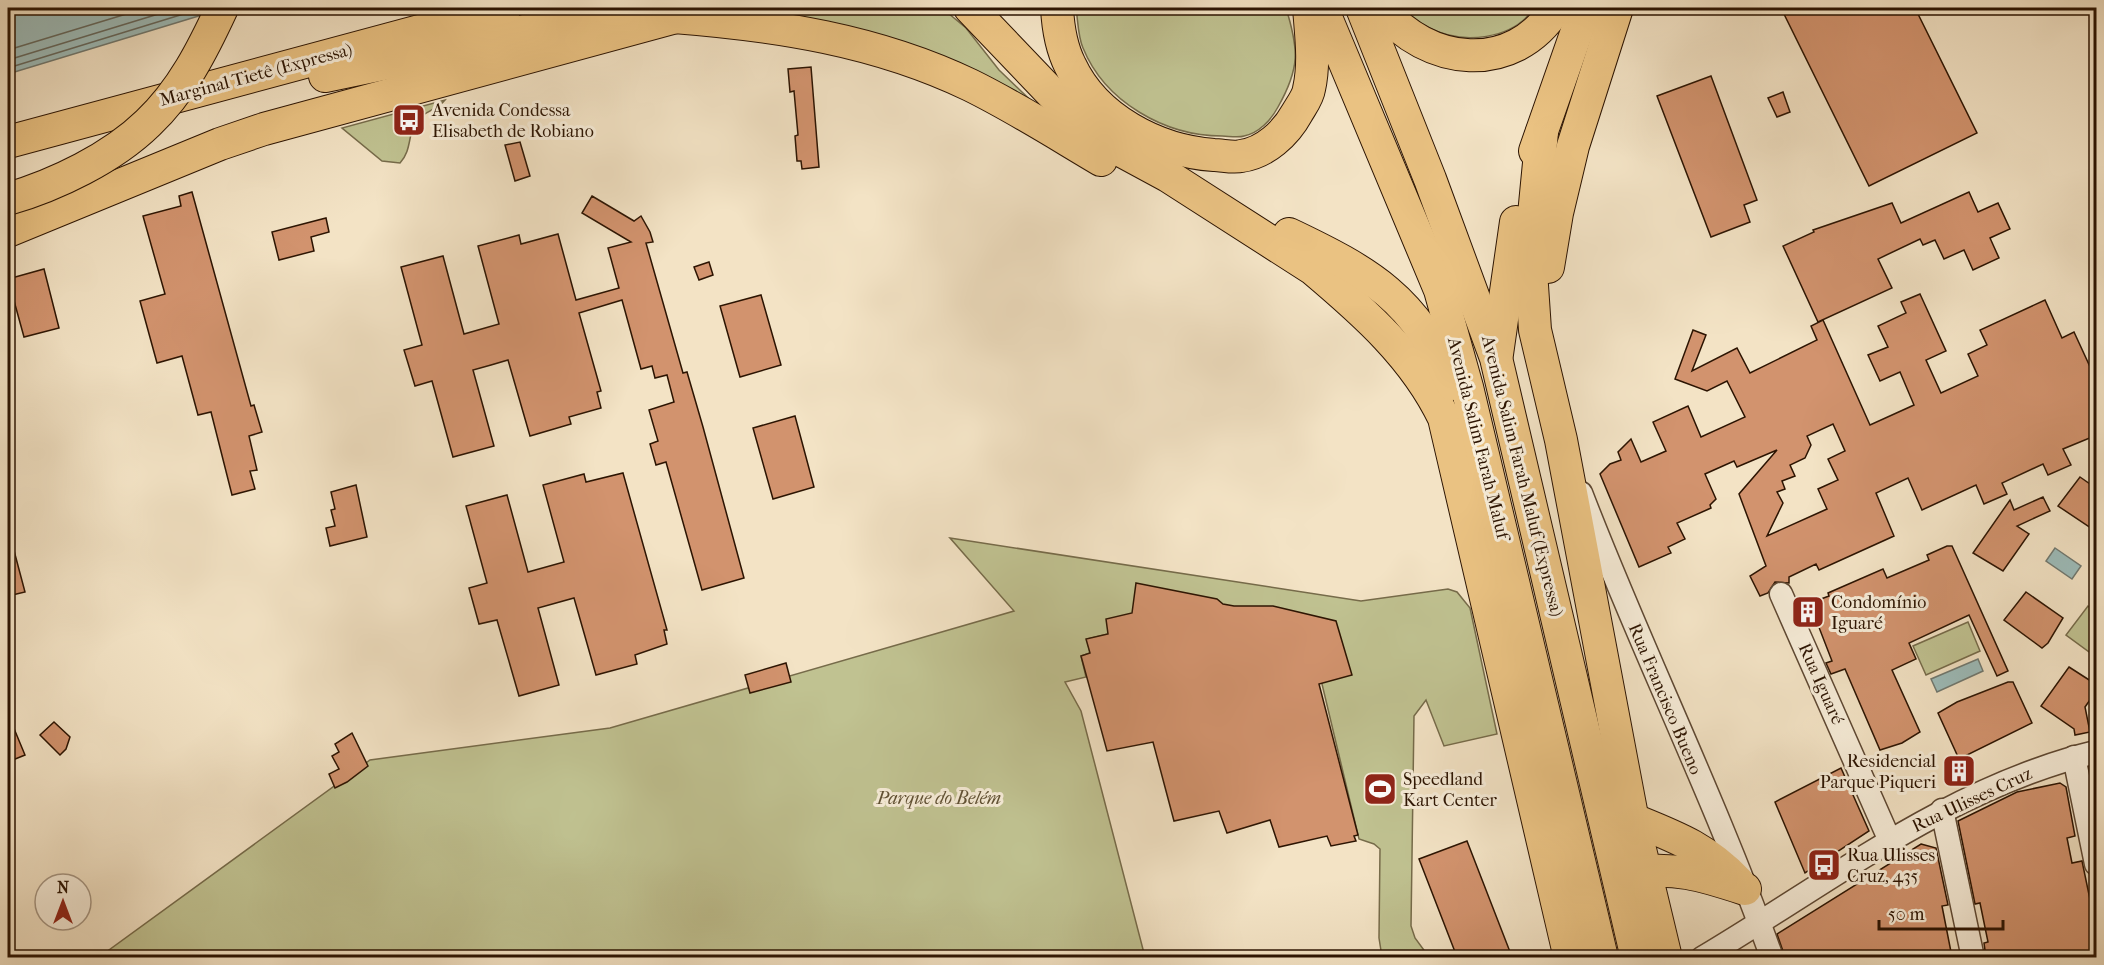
<svg xmlns="http://www.w3.org/2000/svg" width="2104" height="965" viewBox="0 0 2104 965" font-family="'IM FELL French Canon',serif">
	<rect width="100%" height="100%" fill="#f3e3c5"/>
	<filter id="stains"><feTurbulence type="fractalNoise" baseFrequency=".00333" numOctaves="4"/><feColorMatrix values="0 0 0 0 .2 0 0 0 0 .09 0 0 0 0 .02 0 0 0 .5 -.17"/></filter>
	<radialGradient id="worn" r=".72"><stop offset=".6" stop-color="#630" stop-opacity="0"/><stop offset="1" stop-color="#630" stop-opacity=".3"/></radialGradient>
	<g fill="#c0c291" stroke="#766b4a" stroke-width="1.5">
		<polygon points="784,8 942,8 966,28 999,70 1048,117 815,22 771,11"/>
		<path d="M1076 8H1286C1299 50 1300 68 1278 107 1271 120 1259 133 1244 136 1238 138 1228 136 1222 136 1165 136 1105 102 1083 48 1078 37 1078 21 1076 8Z"/>
		<path d="M1398 8H1534C1513 40 1463 45 1429 28 1418 22 1408 14 1398 8Z"/>
		<path d="M445 100C438 109 426 111 418 119 407 131 413 149 400 163L382 161 342 128Z"/>
		<polygon points="950,538 1361,601 1448,589 1457,592 1470,608 1497,734 1444,746 1426,700 1414,716 1411,926 1415,938 1429,957 1382,957 1379,938 1380,849 1374,844 1359,839 1322,684 1316,670 1149,624 1087,639 1090,653 1081,656 1086,677 1065,682 1081,711 1145,957 98,958 370,760 610,728 1014,611"/>
		<polygon points="2088,606 2096,612 2096,657 2066,635"/>
		<polygon points="1968,622 1980,651 1926,675 1913,646"/>
	</g>
	<g fill="#9dbdbb" stroke="#707971" stroke-width="1.5">
		<polygon points="8,8 225,8 8,74"/>
		<polygon points="2055,548 2081,566 2072,579 2046,561"/>
		<polygon points="1978,659 1983,671 1937,692 1931,679"/>
	</g>
	<g fill="none" stroke-linecap="round" stroke-linejoin="round">
		<g stroke="#64685e" stroke-width="1.5">
			<polyline points="8,50 146,8"/>
			<polyline points="8,60 178,8"/>
			<polyline points="8,68 203,8"/>
		</g>
	</g>
	<g fill="#d2936e" stroke="#2c1402" stroke-width="1.5" fill-rule="evenodd">
		<polygon points="1781,8 1915,8 1977,133 1869,186"/>
		<polygon points="811,67 819,167 802,169 801,161 797,161 795,136 798,135 794,91 790,92 788,69"/>
		<polygon points="1711,76 1757,200 1744,205 1750,222 1711,237 1657,96"/>
		<polygon points="1783,92 1790,112 1777,117 1768,98"/>
		<polygon points="520,142 530,176 515,181 505,145"/>
		<polygon points="192,192 251,406 254,405 262,432 249,436 257,470 250,471 255,489 232,495 211,412 198,415 182,356 157,363 140,301 165,294 143,216 181,206 179,196"/>
		<polygon points="1969,192 1978,212 1998,203 2010,229 1990,238 1999,258 1973,270 1964,250 1944,259 1935,240 1923,245 1920,239 1878,259 1892,288 1818,322 1783,246 1814,232 1813,230 1892,203 1901,223"/>
		<polygon points="592,196 634,221 641,216 650,232 653,242 646,243 683,373 687,372 703,427 744,578 702,590 666,462 656,465 650,444 658,441 649,410 674,402 667,375 655,378 652,366 641,369 622,300 579,313 601,391 597,392 601,408 569,417 571,424 530,436 508,360 491,365 473,370 494,446 453,457 432,381 415,386 404,350 422,345 401,267 443,256 464,334 499,324 478,246 519,235 521,244 558,234 576,300 619,288 608,248 631,242 582,213"/>
		<polygon points="326,218 329,232 311,237 314,251 279,260 272,232"/>
		<polygon points="709,262 713,275 699,280 694,267"/>
		<polygon points="44,269 59,328 24,337 8,279"/>
		<path d="M1920 294 1946 351 1926 360 1941 393 1978 376 1968 354 1987 345 1980 330 2045 300 2062 338 2074 332 2097 382V435L2063 449 2071 465 2048 475 2043 464 2002 483 2007 494 1984 504 1976 485 1922 510 1908 478 1876 493 1894 536 1819 570 1816 564 1789 577V583L1775 582 1768 593 1760 596 1750 576 1766 566 1739 494 1777 450 1737 467 1734 461 1705 474 1716 499 1710 505 1711 508 1677 523 1685 539 1668 547 1671 553 1639 567 1600 474 1610 464 1621 460 1618 452 1631 439 1641 462 1666 451 1653 422 1688 406 1701 437 1745 417 1727 381 1707 391 1675 379 1693 330 1706 335 1692 371 1737 348 1750 373 1817 340 1811 326 1823 320 1870 425 1914 405 1900 372 1880 381 1868 355 1888 347 1878 326 1906 313 1901 302ZM1833 424 1845 451 1828 459 1838 480 1818 489 1827 509 1767 536 1783 503 1777 492 1785 489 1782 481 1795 476 1790 465 1805 458 1811 445 1807 436Z"/>
		<polygon points="761,295 781,365 740,377 720,306"/>
		<polygon points="795,416 814,487 773,499 753,428"/>
		<polygon points="623,473 667,630 664,630 667,644 635,655 637,664 596,675 574,598 538,608 559,685 519,696 497,620 479,624 469,588 487,583 466,506 507,495 528,572 564,562 543,485 584,474 586,482"/>
		<polygon points="2080,477 2097,489 2097,532 2058,506"/>
		<polygon points="356,485 367,537 330,546 326,528 335,526 331,510 335,509 331,492"/>
		<polygon points="2043,497 2050,511 2017,526 2029,534 2003,571 1973,553 2010,500 2014,510"/>
		<polygon points="12,543 25,592 8,596 8,544"/>
		<polygon points="1947,546 1952,546 2008,671 1997,676 1969,615 1909,643 1916,659 1892,670 1920,732 1902,743 1880,750 1845,669 1831,674 1826,663 1832,661 1815,617 1808,621 1802,606 1829,596 1828,593 1883,569 1887,578 1929,560 1927,555"/>
		<polygon points="1136,583 1217,599 1223,604 1234,606 1273,606 1336,621 1352,675 1319,684 1358,835 1354,836 1356,841 1331,846 1327,836 1279,847 1270,820 1227,833 1219,811 1174,821 1153,742 1107,751 1081,656 1090,653 1086,639 1108,634 1106,619 1132,613"/>
		<polygon points="2026,592 2063,618 2048,643 2042,648 2004,620"/>
		<polygon points="786,663 791,682 750,693 745,675"/>
		<polygon points="2069,667 2097,685 2097,690 2085,707 2090,732 2075,735 2074,729 2041,706"/>
		<polygon points="2008,682 2013,682 2032,723 1959,759 1938,713 1957,702"/>
		<polygon points="8,714 25,755 8,762"/>
		<polygon points="54,722 70,737 66,749 60,755 40,735"/>
		<polygon points="352,733 368,766 347,782 335,788 329,774 339,769 332,756 339,752 335,744"/>
		<polygon points="1841,768 1869,831 1805,873 1775,802"/>
		<polygon points="2060,783 2066,787 2075,836 2067,838 2072,863 2082,861 2097,933 2097,957 1986,957 1984,943 1988,942 1980,903 1975,904 1958,821 2017,792"/>
		<polygon points="1467,841 1512,957 1457,957 1419,859"/>
		<polygon points="1921,844 1936,848 1948,905 1942,906 1952,957 1785,957 1777,934"/>
	</g>
	<g fill="none" stroke-linecap="round" stroke-linejoin="round">
		<defs>
			<g id="minor">
				<path d="M1581 493C1641 649 1716 800 1772 958"/>
				<polyline points="1781,594 1890,841"/>
				<polyline points="2074,757 2096,864"/>
				<polyline points="1942,810 1973,958"/>
				<path d="M1702 958C1830 882 1950 787 2096 752"/>
			</g>
			<g id="highway">
				<path d="M970 8 1080 123 1107 143 1168 176 1313 269C1364 312 1415 357 1444 418L1570 958"/>
				<path d="M1057 8C1058 27 1061 47 1070 65 1095 119 1157 151 1214 155 1222 155 1233 158 1241 156 1265 153 1286 133 1297 113 1301 106 1308 97 1309 89 1315 63 1311 34 1309 8"/>
				<polyline points="1322,8 1440,290 1467,387 1602,958"/>
				<polyline points="1362,8 1430,179 1496,358 1637,958"/>
				<path d="M1381 8C1427 66 1513 76 1556 8"/>
				<path d="M674 17C776 25 876 40 970 85 1015 107 1057 134 1101 160"/>
				<polyline points="325,76 464,47 612,8"/>
				<polyline points="1542,132 1530,256 1535,330 1561,440 1632,816 1666,958"/>
				<polyline points="8,142 505,8"/>
				<polyline points="1535,151 1585,8"/>
				<polyline points="8,231 220,144 264,129 694,12"/>
				<path d="M1289 234C1369 272 1416 299 1452 384"/>
				<polyline points="1548,267 1557,213 1573,146 1617,8"/>
				<polyline points="1497,354 1516,222"/>
				<path d="M1634 820C1676 837 1706 848 1738 882"/>
				<path d="M1629 873C1674 866 1702 875 1745 889"/>
			</g>
		</defs>
		<use href="#minor" stroke="#5e4833" stroke-width="25"/>
		<use href="#highway" stroke="#2c1402" stroke-width="34"/>
		<use href="#minor" stroke="#f7edd9" stroke-width="22"/>
		<use href="#highway" stroke="#eac282" stroke-width="32"/>
		<defs>
			<path id="highway-bridge" d="M8 199C56 185 112 158 148 123 182 91 203 49 222 8"/>
		</defs>
		<use href="#highway-bridge" stroke="#2c1402" stroke-width="34" stroke-linecap="butt"/>
		<use href="#highway-bridge" stroke="#eac282" stroke-width="32"/>
	</g>
	<defs>
		<symbol id="bus-square" viewBox="-11 -11 22 22"><rect x="-9" y="-9" width="18" height="18" rx="4" fill="#8f2418" stroke="#f7edd9"/><path d="M-5-6H5V4H4V6H2V4H-2V6H-4V4H-5ZM-3.5-4V0h7V-4ZM-3.5 1.2v1.5H-2V1.2ZM2 1.2v1.5H3.5V1.2Z" fill="#fff"/></symbol>
		<symbol id="building-square" viewBox="-11 -11 22 22"><rect x="-9" y="-9" width="18" height="18" rx="4" fill="#8f2418" stroke="#f7edd9"/><path d="M-4-6H4V6H1V3H-1V6H-4ZM-2.5-4.3h1.7v1.8h-1.7ZM.8-4.3h1.7v1.8H.8ZM-2.5-1h1.7V.8h-1.7ZM.8-1h1.7V.8H.8Z" fill="#fff"/></symbol>
		<symbol id="stadium-square" viewBox="-11 -11 22 22"><rect x="-9" y="-9" width="18" height="18" rx="4" fill="#8f2418" stroke="#f7edd9"/><path d="M0-5a6.5 5 0 1 0 0 10a6.5 5 0 1 0 0-10ZM-3.5-1.8h7v3.6h-7Z" fill="#fff"/></symbol>
	</defs>
	<g fill-rule="evenodd">
		<use href="#bus-square" x="390" y="101" width="38" height="38"/>
		<use href="#building-square" x="1789" y="593" width="38" height="38"/>
		<use href="#building-square" x="1940" y="752" width="38" height="38"/>
		<use href="#stadium-square" x="1361" y="770" width="38" height="38"/>
		<use href="#bus-square" x="1805" y="846" width="38" height="38"/>
	</g>
	<g text-anchor="middle" dominant-baseline="central" stroke-width="6" stroke-linejoin="round" paint-order="stroke">
		<g font-size="18" fill="#2c1402" stroke="#f7edd9">
			<text transform="translate(256 75) rotate(-15)">Marginal Tietê (Expressa)</text>
			<text transform="translate(1478 438) rotate(76)">Avenida Salim Farah Maluf</text>
			<text transform="translate(1522 476) rotate(76)">Avenida Salim Farah Maluf (Expressa)</text>
			<text transform="translate(1821 684) rotate(66)">Rua Iguaré</text>
			<text transform="translate(1665 699) rotate(67)">Rua Francisco Bueno</text>
			<text transform="translate(1972 800) rotate(-25)">Rua Ulisses Cruz</text>
		</g>
		<g font-size="18" fill="#2c1402" stroke="#f7edd9" text-anchor="start">
			<text x="432" y="110">Avenida Condessa<tspan x="432" dy="21">Elisabeth de Robiano</tspan></text>
			<text x="1831" y="602">Condomínio<tspan x="1831" dy="21">Iguaré</tspan></text>
			<text x="1936" y="761" text-anchor="end">Residencial<tspan x="1936" dy="21">Parque Piqueri</tspan></text>
			<text x="1403" y="779">Speedland<tspan x="1403" dy="21">Kart Center</tspan></text>
			<text x="1847" y="855">Rua Ulisses<tspan x="1847" dy="21">Cruz, 435</tspan></text>
		</g>
		<g font-size="18" font-style="italic" fill="#605134" stroke="#f7edd9">
			<text x="939" y="798">Parque do Belém</text>
		</g>
	</g>
	<rect width="2104" height="965" fill="none" stroke="#f3e3c5" stroke-width="30"/>
	<rect x="9" y="9" width="2086" height="947" fill="none" stroke="#2c1402" stroke-width="3"/>
	<rect x="15" y="15" width="2074" height="935" fill="none" stroke="#2c1402" stroke-width="1.5"/>
	<g transform="translate(63 902)"><circle r="28" fill="#f7edd9" stroke="#a69683" stroke-width="1.5"/>
	<path d="M0-4.5L10 22L0 15L-10 22Z" fill="#8f2418"/>
	<text y="-9" font-size="16" font-weight="bold" text-anchor="middle" fill="#2c1402">N</text>
	</g>
	<path d="M1879 920v9h124v-9" fill="none" stroke="#2c1402" stroke-width="3"/>
	<text x="1888" y="920" font-size="18" fill="#2c1402" stroke="#f7edd9" stroke-width="4.5" paint-order="stroke">50 m</text>
	<rect width="100%" height="100%" filter="url(#stains)"/>
	<rect width="100%" height="100%" fill="url(#worn)"/>
</svg>
